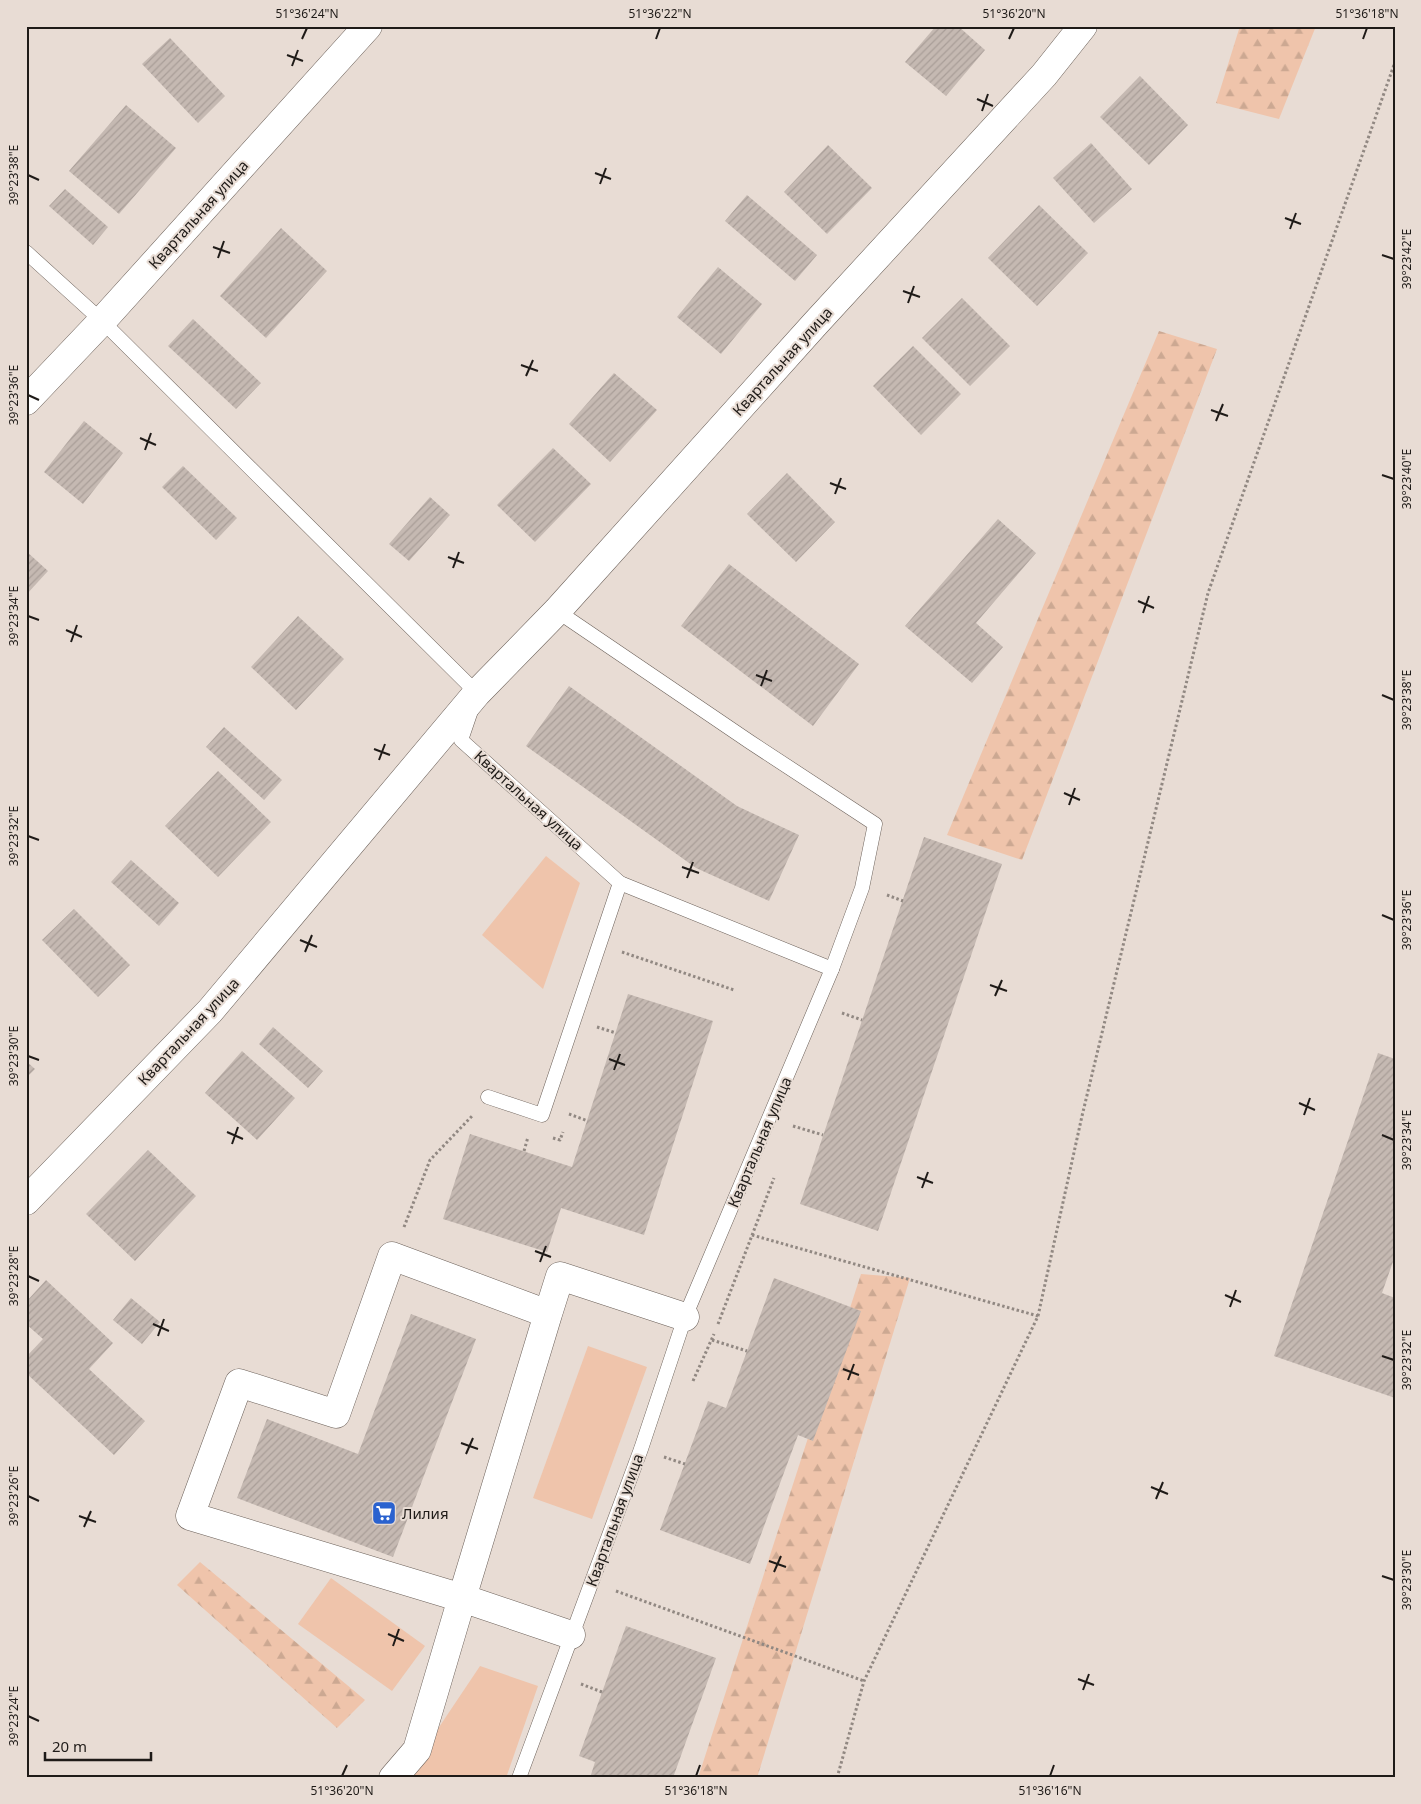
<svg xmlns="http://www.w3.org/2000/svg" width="1421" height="1804" viewBox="0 0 1421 1804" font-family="'Noto Sans',sans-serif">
	<defs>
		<pattern id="forest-firs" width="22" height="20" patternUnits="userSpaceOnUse" patternTransform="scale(1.25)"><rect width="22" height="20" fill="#efc4ab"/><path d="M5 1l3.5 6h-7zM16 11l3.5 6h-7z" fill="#cca892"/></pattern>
		<pattern id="building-hatch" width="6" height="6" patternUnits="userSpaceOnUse" patternTransform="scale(1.25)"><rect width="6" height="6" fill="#c5b9b2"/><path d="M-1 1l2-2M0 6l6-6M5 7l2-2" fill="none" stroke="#a99e98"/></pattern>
	</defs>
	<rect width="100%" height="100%" fill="#e8dcd4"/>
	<g fill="url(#forest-firs)">
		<polygon points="1240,26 1316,26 1279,119 1216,103"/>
		<polygon points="1159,331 1217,349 1022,860 947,835"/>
		<polygon points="861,1274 910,1278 757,1778 698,1778"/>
		<polygon points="200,1562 365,1700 337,1728 177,1585"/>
	</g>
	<g fill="#efc4ab">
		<polygon points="546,856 580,883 543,989 482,935"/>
		<polygon points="588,1346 647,1367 592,1519 533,1498"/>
		<polygon points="331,1578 425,1646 392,1691 298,1624"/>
		<polygon points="480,1666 538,1686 506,1778 405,1778"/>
	</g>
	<g fill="url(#building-hatch)">
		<polygon points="936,26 958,26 985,50 946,96 905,62"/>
		<polygon points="170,38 225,96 198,123 142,64"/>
		<polygon points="1140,76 1188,125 1149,165 1100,117"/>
		<polygon points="126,105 176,148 119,214 69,171"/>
		<polygon points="1091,143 1132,189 1094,223 1053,178"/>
		<polygon points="828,145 872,188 827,234 784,192"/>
		<polygon points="65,189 108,227 93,245 49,206"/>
		<polygon points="747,195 817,255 795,281 725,221"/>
		<polygon points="1039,205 1088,253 1037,306 988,258"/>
		<polygon points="281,228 327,271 266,338 220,296"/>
		<polygon points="718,267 762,304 721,354 677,317"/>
		<polygon points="962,298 1010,346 970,386 922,338"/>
		<polygon points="193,319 261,383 236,409 168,346"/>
		<polygon points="913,346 961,394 921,435 873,386"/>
		<polygon points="614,373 657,410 610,462 569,424"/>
		<polygon points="84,421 123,453 83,504 44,472"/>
		<polygon points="553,448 591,484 535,542 497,505"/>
		<polygon points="183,466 237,518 216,540 162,487"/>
		<polygon points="787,473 835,522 796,562 747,514"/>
		<polygon points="430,497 450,515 409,561 389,544"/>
		<polygon points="998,519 1036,553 976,623 1003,647 972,683 905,626"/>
		<polygon points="26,551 48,571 26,595"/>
		<polygon points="729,564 859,664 813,726 681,626"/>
		<polygon points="298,616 344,659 296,710 251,667"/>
		<polygon points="569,686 737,806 799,835 769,901 696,868 526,746"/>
		<polygon points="224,727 282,780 264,800 206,747"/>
		<polygon points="218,771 271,822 218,877 165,826"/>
		<polygon points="924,837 1002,864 878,1231 800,1204"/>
		<polygon points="131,860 179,903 159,926 111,882"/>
		<polygon points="74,909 130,965 98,997 42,940"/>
		<polygon points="628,994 713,1021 644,1235 561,1208 547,1252 443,1219 470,1134 572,1167"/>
		<polygon points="273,1027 323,1071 308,1088 259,1044"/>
		<polygon points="242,1051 295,1098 257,1140 205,1093"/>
		<polygon points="1378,1053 1395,1059 1395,1256 1382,1293 1395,1298 1395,1398 1274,1356"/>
		<polygon points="26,1061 35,1069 26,1078"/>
		<polygon points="148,1150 196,1196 135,1261 86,1214"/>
		<polygon points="774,1278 861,1311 813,1441 798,1435 750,1564 660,1530 708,1401 726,1408"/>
		<polygon points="46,1280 113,1343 89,1369 145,1421 114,1455 26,1373 26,1357 43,1339 26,1324 26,1302"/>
		<polygon points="131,1298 160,1322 142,1344 113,1320"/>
		<polygon points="411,1314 476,1339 393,1557 237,1498 267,1419 358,1454"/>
		<polygon points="626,1626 716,1658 674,1775 680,1778 590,1778 595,1762 579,1756"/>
	</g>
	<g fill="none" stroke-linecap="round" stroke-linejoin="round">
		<defs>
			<g id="lane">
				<polyline points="26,252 102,321 477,693 461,740 620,883 832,969 685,1317 641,1449 519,1778"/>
				<polyline points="557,611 750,742 875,824 862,888 832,969"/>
				<polyline points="488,1097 542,1115 620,883"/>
			</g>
			<g id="street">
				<polyline points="26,401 102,321 368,26"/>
				<polyline points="26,1201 210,1011 477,693 557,611 815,324 1044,75 1083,26"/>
				<polyline points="548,1314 462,1598 190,1516 239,1383 336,1414 392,1256 548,1314 560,1276 685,1317"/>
				<polyline points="393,1778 417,1750 462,1598 571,1635"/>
			</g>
		</defs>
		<use href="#lane" stroke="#6b6059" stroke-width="15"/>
		<use href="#street" stroke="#6b6059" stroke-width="29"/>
		<g stroke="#918882" stroke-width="3" stroke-dasharray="2.5 2.5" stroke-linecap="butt">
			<polyline points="887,895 903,901"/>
			<polyline points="622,952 734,990"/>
			<polyline points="842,1013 862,1020"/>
			<polyline points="597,1027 616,1033"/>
			<polyline points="569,1114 588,1121"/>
			<polyline points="793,1126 823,1135"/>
			<polyline points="553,1138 560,1140 563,1132"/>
			<polyline points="524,1151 528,1137"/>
			<polyline points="404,1227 430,1160 473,1115"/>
			<polyline points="752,1235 1038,1316"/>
			<polyline points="718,1324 774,1178"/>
			<polyline points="712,1340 747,1351"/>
			<polyline points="693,1381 714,1334"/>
			<polyline points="664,1457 685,1464"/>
			<polyline points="616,1591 864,1681"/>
			<polyline points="581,1684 602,1692"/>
			<polyline points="837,1778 864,1681 1038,1316 1082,1116 1208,593 1395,62"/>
		</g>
		<use href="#lane" stroke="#fff" stroke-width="14"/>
		<use href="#street" stroke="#fff" stroke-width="28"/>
	</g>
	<path fill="none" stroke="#1f1b18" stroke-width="2" d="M302 39 307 28M656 39 660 28M1009 39 1014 28M1363 39 1367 28M287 55 303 61M292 66 298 50M977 99 993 106M982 111 988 94M595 173 611 179M28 175 39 180M600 184 606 168M1285 218 1301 224M1290 229 1296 213M213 247 230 253M1382 255 1394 259M218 258 224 241M903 291 920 297M908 303 914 286M521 365 538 371M526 376 533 360M28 395 39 400M1211 410 1228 416M1216 421 1223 404M140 438 156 445M145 450 151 433M1382 475 1394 479M830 483 846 489M835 494 841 478M448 557 464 563M453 568 459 552M1138 601 1154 608M1143 613 1149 596M28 616 39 620M66 630 82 637M71 642 77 625M756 675 772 681M761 686 767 670M1382 695 1394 700M374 749 390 755M379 760 385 744M1064 793 1080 800M1069 805 1075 788M28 836 39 840M682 867 699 873M687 878 693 862M1382 915 1394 920M300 940 317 947M305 952 312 935M990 985 1007 991M995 996 1002 980M28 1056 39 1060M609 1059 625 1065M614 1070 620 1054M1299 1103 1315 1110M1304 1115 1310 1098M227 1132 243 1139M1382 1135 1394 1140M232 1144 238 1127M917 1177 933 1183M922 1188 928 1172M535 1251 551 1257M540 1262 546 1246M28 1276 39 1281M1225 1295 1241 1302M1230 1307 1236 1290M153 1324 169 1331M158 1336 164 1319M1382 1356 1394 1360M843 1369 859 1375M848 1380 854 1364M461 1443 478 1449M466 1454 473 1438M1151 1487 1168 1494M28 1496 39 1501M1156 1499 1163 1482M79 1516 96 1522M84 1527 91 1511M769 1561 786 1567M774 1572 781 1556M1382 1576 1394 1580M388 1634 404 1641M393 1646 399 1629M1078 1679 1094 1685M1083 1690 1089 1674M28 1716 39 1721M342 1776 347 1765M696 1776 700 1765M1050 1776 1054 1765"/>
	<defs>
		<symbol id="supermarket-square" viewBox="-11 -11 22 22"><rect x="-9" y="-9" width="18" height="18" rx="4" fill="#2a62cf" stroke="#e8dcd4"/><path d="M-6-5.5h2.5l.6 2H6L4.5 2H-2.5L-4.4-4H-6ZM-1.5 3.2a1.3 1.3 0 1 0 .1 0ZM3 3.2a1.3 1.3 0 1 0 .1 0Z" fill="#fff"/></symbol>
	</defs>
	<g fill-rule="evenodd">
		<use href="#supermarket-square" x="370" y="1499" width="28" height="28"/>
	</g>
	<g text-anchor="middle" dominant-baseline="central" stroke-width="4" stroke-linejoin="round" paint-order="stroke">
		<g font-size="15" fill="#1f1b18" stroke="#e8dcd4">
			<text transform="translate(198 214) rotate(-48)">Квартальная улица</text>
			<text transform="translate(782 361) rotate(-48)">Квартальная улица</text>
			<text transform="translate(529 800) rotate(42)">Квартальная улица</text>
			<text transform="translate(188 1031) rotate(-47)">Квартальная улица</text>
			<text transform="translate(759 1142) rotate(-67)">Квартальная улица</text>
			<text transform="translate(614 1520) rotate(-70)">Квартальная улица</text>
		</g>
		<g font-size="15" fill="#1f1b18" stroke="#e8dcd4" text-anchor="start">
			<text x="402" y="1513">Лилия</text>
		</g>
	</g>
	<rect width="1421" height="1804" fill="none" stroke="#e8dcd4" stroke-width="55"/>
	<path d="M45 1752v8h106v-8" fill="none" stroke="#1f1b18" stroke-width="2.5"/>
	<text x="52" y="1752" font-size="15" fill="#1f1b18" stroke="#e8dcd4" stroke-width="4" paint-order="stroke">20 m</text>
	<rect x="28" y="28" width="1366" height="1748" fill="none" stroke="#1f1b18" stroke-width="2"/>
	<g font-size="12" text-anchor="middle" fill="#1f1b18">
		<text x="307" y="18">51°36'24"N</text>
		<text x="660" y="18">51°36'22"N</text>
		<text x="1014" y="18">51°36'20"N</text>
		<text x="1367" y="18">51°36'18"N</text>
		<text transform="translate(14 175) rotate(-90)" y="4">39°23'38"E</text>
		<text transform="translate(1407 259) rotate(-90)" y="4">39°23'42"E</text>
		<text transform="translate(14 395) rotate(-90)" y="4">39°23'36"E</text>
		<text transform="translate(1407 479) rotate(-90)" y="4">39°23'40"E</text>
		<text transform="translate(14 616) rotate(-90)" y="4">39°23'34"E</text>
		<text transform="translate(1407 700) rotate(-90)" y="4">39°23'38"E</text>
		<text transform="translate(14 836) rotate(-90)" y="4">39°23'32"E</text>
		<text transform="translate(1407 920) rotate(-90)" y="4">39°23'36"E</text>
		<text transform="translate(14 1056) rotate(-90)" y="4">39°23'30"E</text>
		<text transform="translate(1407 1140) rotate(-90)" y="4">39°23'34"E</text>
		<text transform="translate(14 1276) rotate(-90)" y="4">39°23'28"E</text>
		<text transform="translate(1407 1360) rotate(-90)" y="4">39°23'32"E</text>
		<text transform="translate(14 1496) rotate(-90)" y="4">39°23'26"E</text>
		<text transform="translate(1407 1580) rotate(-90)" y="4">39°23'30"E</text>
		<text transform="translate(14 1716) rotate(-90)" y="4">39°23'24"E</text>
		<text x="342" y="1795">51°36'20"N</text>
		<text x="696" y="1795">51°36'18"N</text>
		<text x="1050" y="1795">51°36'16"N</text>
	</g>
</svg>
